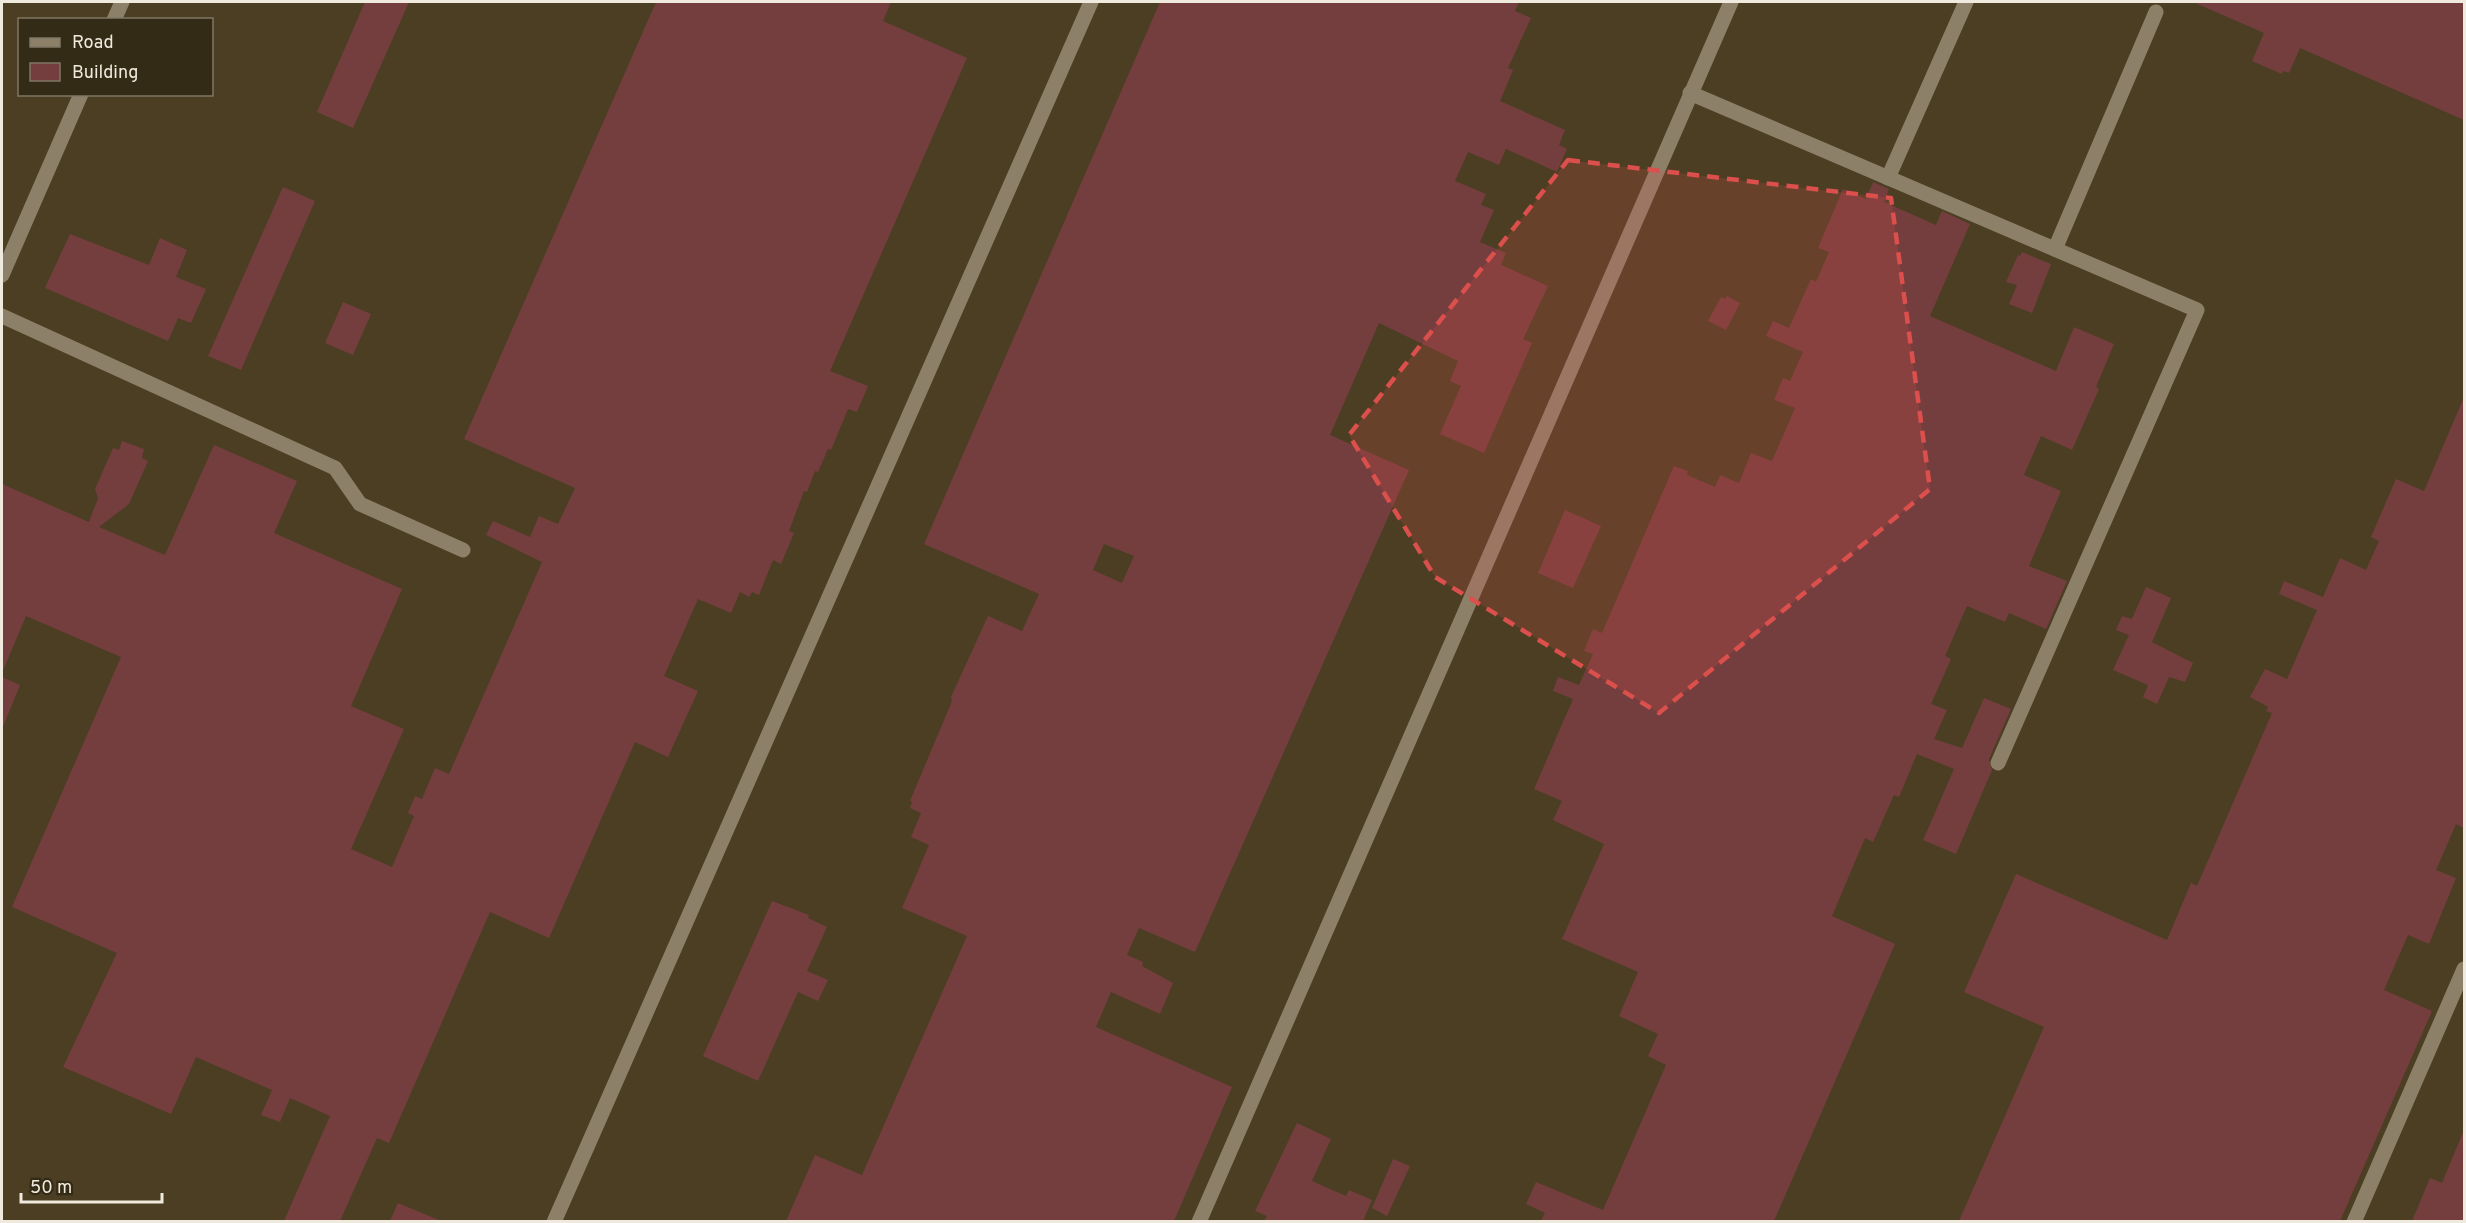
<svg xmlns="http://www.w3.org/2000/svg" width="2466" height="1223" viewBox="0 0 2466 1223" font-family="Overpass,sans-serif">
	<rect width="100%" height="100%" fill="#3f3520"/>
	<path fill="#4b3e23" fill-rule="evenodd" d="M2 2H2464V1221H2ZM20 20H212V94H20Z"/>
	<g fill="#753e3e" fill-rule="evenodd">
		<polygon points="365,2 409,2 353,128 317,112"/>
		<polygon points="656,2 891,2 883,21 967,58 830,371 868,386 857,412 848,409 831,450 828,449 818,472 815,471 807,492 804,491 789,531 794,533 781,564 773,560 759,595 752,592 749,597 740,592 731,613 698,599 664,676 698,691 668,757 635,742 549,938 490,912 389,1143 377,1138 340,1221 284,1221 330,1116 290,1098 280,1122 261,1115 272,1090 196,1057 171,1114 63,1067 117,953 12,907 121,657 26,616 2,673 2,484 89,522 98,498 95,489 113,448 119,450 122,441 144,449 142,458 148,461 129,504 99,527 165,555 214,445 297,481 274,533 402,589 351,706 404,729 351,849 392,867 414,816 408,813 415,796 422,799 435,768 449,774 542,562 486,535 493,521 530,537 539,516 558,524 575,488 464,439"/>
		<path d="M1160 2H1519L1515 11 1531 18 1508 68 1513 70 1500 101 1565 130 1559 145 1567 149 1557 172 1506 149 1499 165 1468 152 1455 181 1486 194 1481 205 1494 210 1480 242 1506 253 1501 265 1548 286 1523 339 1532 343 1484 453 1440 434 1461 386 1450 381 1458 361 1379 323 1330 435 1409 470 1195 952 1139 928 1127 955 1143 962 1142 966 1173 983 1160 1014 1111 992 1096 1027 1232 1087 1174 1221H786L815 1155 862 1175 967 936 902 908 929 845 911 837 921 813 910 808 912 802 910 801 952 701 951 697 988 616 1022 631 1039 594 924 544ZM1104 544 1134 556 1122 583 1093 570Z"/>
		<polygon points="2193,2 2464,2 2464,120 2300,48 2289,73 2283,71 2282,74 2252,61 2264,33"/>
		<polygon points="1873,182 1889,189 1884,202 1936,225 1942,211 1970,224 1930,316 2056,371 2074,327 2114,344 2096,387 2099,389 2072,450 2041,436 2024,475 2061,491 2029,566 2067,581 2046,629 2009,613 2005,622 1967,606 1945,656 1951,659 1931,704 1947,710 1934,739 1962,748 1984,698 2011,709 1989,759 1992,770 1956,854 1923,840 1954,769 1917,754 1899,797 1894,795 1873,842 1865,838 1832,916 1895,944 1774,1221 1541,1221 1545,1213 1526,1204 1536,1182 1603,1210 1666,1065 1648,1056 1658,1034 1619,1016 1638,972 1562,939 1604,844 1553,820 1562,801 1534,789 1573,699 1553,691 1558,677 1579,685 1593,654 1584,651 1593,629 1602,633 1674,466 1688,471 1687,475 1715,487 1720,475 1739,483 1751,453 1772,461 1795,408 1774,400 1783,378 1790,381 1803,352 1766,336 1773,321 1789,328 1811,279 1816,282 1829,252 1818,248 1843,189 1866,199"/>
		<polygon points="283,187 315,201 241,370 208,356"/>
		<polygon points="70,234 149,265 160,238 187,250 176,277 206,289 191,323 178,318 168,341 45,288"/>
		<polygon points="2022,252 2051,264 2032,313 2009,304 2017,285 2006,282 2018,255 2020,256"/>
		<polygon points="1727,296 1740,303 1726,330 1708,321 1721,297 1725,299"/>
		<polygon points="343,302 371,314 353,355 325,343"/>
		<polygon points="2464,397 2464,828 2456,824 2436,870 2456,878 2429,944 2408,935 2384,990 2432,1011 2340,1221 1959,1221 2044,1027 1964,992 2016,874 2167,940 2191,883 2197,886 2272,713 2266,711 2268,707 2250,697 2265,669 2287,679 2317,610 2279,594 2284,581 2323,597 2340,558 2366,570 2379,541 2371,537 2396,479 2424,491"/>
		<polygon points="1565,510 1601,526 1573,588 1538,573"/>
		<polygon points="2146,587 2171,598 2152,642 2193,663 2185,682 2169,677 2157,704 2143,697 2148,685 2113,670 2129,635 2116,630 2122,616 2132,619"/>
		<polygon points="2,677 20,685 2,729"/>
		<polygon points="772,901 809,915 808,918 827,927 807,971 828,980 818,1001 798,992 758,1081 703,1056"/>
		<polygon points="1297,1123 1331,1139 1312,1181 1346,1196 1349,1190 1372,1200 1363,1221 1264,1221 1267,1216 1255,1211"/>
		<polygon points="2464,1130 2464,1221 2412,1221 2430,1178 2442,1183"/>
		<polygon points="1393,1159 1410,1166 1387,1216 1372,1208"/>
		<polygon points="398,1203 441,1221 390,1221"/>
	</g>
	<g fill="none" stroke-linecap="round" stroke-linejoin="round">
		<g stroke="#8c8069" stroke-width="15">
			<polyline points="114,20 122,2"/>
			<polyline points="1690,93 2197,310 1998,763"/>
			<polyline points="1888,178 1966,2"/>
			<polyline points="2055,249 2156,12"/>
			<polyline points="2,275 81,94"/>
			<polyline points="2,316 335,468 360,504 463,550"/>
			<polyline points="554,1222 1091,2"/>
			<polyline points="1199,1222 1731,2"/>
			<polyline points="2354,1222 2464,969"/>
		</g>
	</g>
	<path fill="#db4f4c" fill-opacity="0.2" stroke="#db4f4c" stroke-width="4.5" stroke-dasharray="12 8" stroke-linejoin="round" d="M1568 160 1891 198 1930 489 1659 713 1435 577 1349 435Z"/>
	<rect width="2466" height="1223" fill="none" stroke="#f0eade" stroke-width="6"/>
	<rect x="18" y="18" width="195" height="78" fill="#342b16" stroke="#7f7766" stroke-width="1.5"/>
	<rect x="30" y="38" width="30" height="9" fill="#8c8069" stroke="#7f7766" stroke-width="1.5"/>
	<text x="72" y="48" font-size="18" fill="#f0eade">Road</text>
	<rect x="30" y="63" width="30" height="18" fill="#753e3e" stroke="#7f7766" stroke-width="1.5"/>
	<text x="72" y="78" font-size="18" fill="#f0eade">Building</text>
	<path d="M21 1193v9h141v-9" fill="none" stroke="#f0eade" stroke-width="3"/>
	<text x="30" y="1193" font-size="18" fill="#f0eade" stroke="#342b16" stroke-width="4.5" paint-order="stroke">50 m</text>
</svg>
